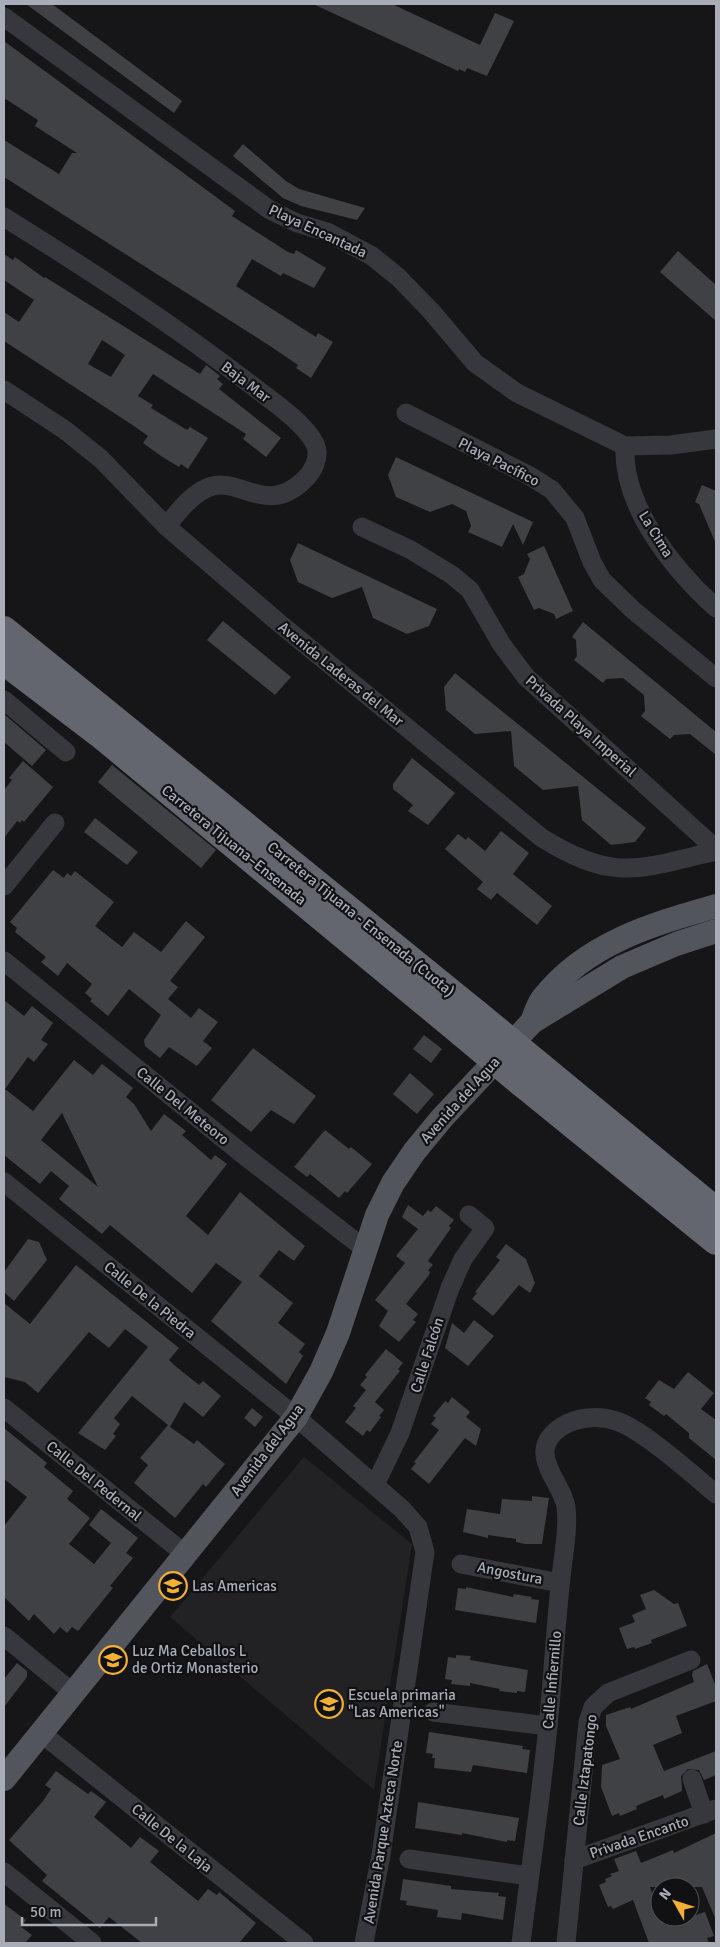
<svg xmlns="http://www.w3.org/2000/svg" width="720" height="1947" viewBox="0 0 720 1947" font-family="Signika,sans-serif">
	<rect width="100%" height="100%" fill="#161618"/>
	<polygon fill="#222225" points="304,1457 412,1544 374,1790 170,1617"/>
	<g fill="#404145" fill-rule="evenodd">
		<polygon points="26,4 52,4 182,101 174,113"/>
		<polygon points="313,4 392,4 480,45 495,13 514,21 487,76 467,68 465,72 459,69 458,71"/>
		<polygon points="4,41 235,211 232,216 288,252 294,254 296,250 326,268 314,288 283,273 281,276 252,259 236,286 316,337 318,333 333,342 311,378 296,368 298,365 270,346 4,177 4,140 59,174 72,153 77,153 35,126 38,120 4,98"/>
		<polygon points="243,144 286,181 299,189 365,208 357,220 301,206 283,198 233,156"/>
		<polygon points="678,251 716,285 716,321 660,272"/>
		<path d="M4 254 13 260 15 257 44 278 45 277 200 374 206 365 220 376 217 379 223 384 219 389 281 438 266 457 243 439 246 434 153 374 138 396 153 405 151 408 187 430 190 427 208 438 188 469 181 464 179 467 161 456 143 443 148 436 134 426 4 341V312L19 322 34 300 4 280ZM102 340 125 355 111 377 88 364Z"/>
		<polygon points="396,457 533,522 523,545 513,524 502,547 468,532 471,526 466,511 452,504 430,512 396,497 388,475"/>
		<polygon points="702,485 716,491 716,544 699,504 695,502"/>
		<polygon points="298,543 437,609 429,626 407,634 373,618 362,587 332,598 298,582 290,560"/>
		<polygon points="544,546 573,611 556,619 554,614 539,608 534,610 518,577 524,574 530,559 527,554"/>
		<polygon points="223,621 291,677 275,695 207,640"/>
		<polygon points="583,622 716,732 716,755 690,734 674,735 670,739 641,716 645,711 644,695 623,678 606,679 603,683 574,660 577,656 576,640 572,637"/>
		<polygon points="455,673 646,828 635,842 611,845 582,820 578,786 543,790 514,766 511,731 475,734 446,710 444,687"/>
		<polygon points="4,714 46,750 32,766 4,742"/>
		<polygon points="412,758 455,793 428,825 408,811 413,805 393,789 393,784"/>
		<polygon points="23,761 53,787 24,822 22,820 20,823 17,821 4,838 4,790 12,780 9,778"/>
		<polygon points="112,765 216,850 201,868 98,782"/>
		<polygon points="95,818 138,852 127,865 84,832"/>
		<polygon points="501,831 529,853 513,874 552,906 537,925 497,893 491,900 477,889 483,882 445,849 458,834 466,840 468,837 485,851"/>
		<polygon points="53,870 64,878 67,873 71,876 75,871 114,902 95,926 122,947 134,932 161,952 186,921 205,937 170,981 178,987 168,999 191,1018 199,1008 218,1022 203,1041 212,1048 197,1066 169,1047 160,1058 145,1046 144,1040 161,1015 129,989 108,1016 90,1001 92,999 85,993 92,984 67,963 58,976 41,962 46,957 15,932 17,928 10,922"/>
		<path d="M4 1000 24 1016 32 1006 53 1023 41 1040 48 1044 34 1062 28 1057 5 1089 33 1111 74 1060 93 1075 102 1064 133 1088 126 1097 134 1104 151 1131 164 1114 186 1131 182 1135 211 1160 215 1155 227 1164 186 1216 208 1235 240 1192 305 1246 294 1261 279 1250 259 1276 293 1303 278 1323 305 1344 299 1352 303 1356 286 1384 211 1321 242 1282 216 1263 192 1293 110 1225 102 1234 59 1199 69 1186 51 1171 40 1184 4 1155ZM62 1113 98 1187 41 1140Z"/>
		<polygon points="424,1035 442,1049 431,1063 413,1049"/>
		<polygon points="253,1048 316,1096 294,1124 271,1110 251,1132 211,1100"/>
		<polygon points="410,1073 434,1094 417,1114 393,1094"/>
		<polygon points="325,1130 349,1149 351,1147 372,1164 347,1193 345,1191 339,1198 310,1174 307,1177 294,1167"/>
		<polygon points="408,1205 423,1216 428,1210 431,1212 436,1206 454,1220 449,1226 451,1228 428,1261 433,1265 428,1270 430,1272 429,1275 406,1304 418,1314 413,1320 416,1322 399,1342 379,1326 388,1311 375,1300 405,1263 396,1256 418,1229 402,1217"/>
		<polygon points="28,1239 39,1242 47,1260 14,1301 4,1292 4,1272"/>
		<polygon points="506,1244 526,1259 535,1283 530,1293 519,1285 493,1316 472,1299 477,1293 475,1292 500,1260 496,1257"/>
		<polygon points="76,1265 179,1348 169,1360 174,1365 199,1385 203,1381 221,1396 203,1417 184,1402 170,1427 194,1444 197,1440 225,1464 206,1487 203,1484 175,1518 134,1483 148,1465 140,1458 168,1425 132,1396 114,1418 120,1424 113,1434 116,1436 105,1450 78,1433 148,1347 125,1329 109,1348 89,1332 38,1393 25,1382 4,1377 4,1303 30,1324"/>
		<polygon points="474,1320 494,1336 468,1366 445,1348 452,1323 464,1333"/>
		<polygon points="386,1349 403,1363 398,1369 400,1371 375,1402 384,1410 379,1416 381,1417 370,1432 367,1430 363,1436 345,1422 356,1408 353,1406 366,1390 360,1385 367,1377 365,1375"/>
		<polygon points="688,1372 714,1393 701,1409 716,1420 716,1460 689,1438 689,1433 666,1414 664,1416 649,1405 651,1402 645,1398 659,1380 674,1389"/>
		<polygon points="452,1397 470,1412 466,1417 481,1429 476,1446 465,1438 429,1484 411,1469 416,1463 414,1462 439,1430 431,1424 436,1418 433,1416 445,1401 448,1403"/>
		<polygon points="252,1408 263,1417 255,1427 244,1418"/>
		<polygon points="4,1428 47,1463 44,1467 73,1491 67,1499 90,1518 69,1544 94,1564 111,1543 89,1525 101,1509 138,1538 126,1553 133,1558 110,1586 113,1588 78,1631 72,1627 67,1633 60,1627 54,1634 34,1614 29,1621 4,1597 4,1526 27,1497 4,1479"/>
		<polygon points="532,1496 549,1498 542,1544 525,1544 516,1542 516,1539 488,1535 488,1538 480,1536 463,1532 467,1509 500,1514 502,1499 532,1501"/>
		<polygon points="466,1587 513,1597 514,1594 532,1597 531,1599 539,1600 536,1623 455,1610 458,1588 466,1589"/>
		<polygon points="654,1590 674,1604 678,1603 687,1626 651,1640 652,1643 635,1649 634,1647 627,1649 619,1628 635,1622 632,1615 646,1609 640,1595"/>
		<polygon points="456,1655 471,1656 470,1660 528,1670 525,1692 517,1691 517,1693 499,1691 500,1689 470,1683 470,1686 451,1684 452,1680 445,1679 448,1657 456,1658"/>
		<polygon points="17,1663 27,1671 27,1677 4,1707 4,1679"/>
		<polygon points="707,1664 716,1687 716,1701 676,1716 682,1733 653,1745 664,1771 716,1751 716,1775 704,1780 699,1770 688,1769 681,1776 682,1791 664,1799 663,1795 636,1806 637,1809 620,1816 619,1813 612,1816 601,1787 602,1765 620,1759 606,1726 606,1715 630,1707 631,1709 694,1682 692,1675 693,1671"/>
		<polygon points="429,1732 523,1746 522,1749 530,1750 527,1773 473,1765 471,1772 434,1768 435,1758 432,1758 433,1754 426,1753"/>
		<polygon points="56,1771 88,1794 91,1791 106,1802 94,1817 131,1848 140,1837 159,1851 150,1862 198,1901 208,1889 217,1895 219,1892 256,1923 239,1943 142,1943 109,1917 100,1928 42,1881 47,1875 9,1840 43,1801 51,1789 45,1785"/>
		<polygon points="418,1802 519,1818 515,1841 507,1840 507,1842 462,1833 462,1835 415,1828"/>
		<polygon points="716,1833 716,1920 702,1887 650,1887 660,1917 662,1917 665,1925 705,1912 714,1936 707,1938 709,1943 649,1943 633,1900 613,1909 611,1906 608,1907 599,1885 606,1882 605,1879 612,1876 610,1874 619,1871 614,1859 636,1851 641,1863 673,1850 674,1853"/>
		<polygon points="403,1879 451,1886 451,1889 499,1893 498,1896 506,1897 503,1920 462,1913 461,1920 437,1917 438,1910 406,1905 407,1901 400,1900"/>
		<polygon points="4,1904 26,1920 21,1927 32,1935 25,1943 4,1943"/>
	</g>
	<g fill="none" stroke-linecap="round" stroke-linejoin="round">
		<g stroke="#37383d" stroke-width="19">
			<polyline points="4,17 270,210 297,223 327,232 372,256 398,277 431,311 475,363 517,393 625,446 671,445 716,439"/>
			<path d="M4 217C89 270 174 325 254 387 272 401 305 423 315 444 321 457 313 472 303 481 265 517 238 474 207 488 189 496 178 513 166 526"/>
			<path d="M4 390 65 430 101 459 166 526 279 623 542 838C615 883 639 869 716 851"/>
			<polyline points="406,413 530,476 552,490 575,518 592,562 602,580 633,610 716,678"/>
			<path d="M625 446C622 506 673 569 716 608"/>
			<polyline points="362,527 411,550 452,575 470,590 502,645 526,677 716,849"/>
			<polyline points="4,700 66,752"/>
			<polyline points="4,886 55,823"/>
			<polyline points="4,961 245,1156 365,1249"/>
			<polyline points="4,1182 296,1417 402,1509 418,1527 425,1552 381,1855 364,1943"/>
			<polyline points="4,1408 185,1554"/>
			<polyline points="375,1485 400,1433 450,1288 463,1259 485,1228 469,1215"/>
			<polyline points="461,1564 560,1583"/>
			<polyline points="4,1636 73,1693"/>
			<polyline points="433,1712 548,1726"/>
			<polyline points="41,1733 304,1943"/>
			<polyline points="692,1779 704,1814"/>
			<polyline points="409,1859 529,1876"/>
			<polyline points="574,1860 716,1809"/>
			<polyline points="4,1872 92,1943"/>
			<path d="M521 1943C530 1871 541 1798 548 1726 554 1668 556 1610 564 1553 566 1538 568 1522 566 1507 562 1481 524 1452 561 1427 576 1417 599 1415 616 1421 641 1428 693 1475 716 1494"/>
			<polyline points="566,1943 588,1722 593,1707 608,1693 691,1660"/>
		</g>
		<g stroke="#53555c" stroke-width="24">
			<path d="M532 1022C535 1014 538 1004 543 998 586 943 653 924 716 906"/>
			<polyline points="4,1779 296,1417 321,1372 338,1333 377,1215 393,1183 414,1152 442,1118 532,1022 622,967 676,944 716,931"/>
		</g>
		<g stroke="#63666e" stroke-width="28">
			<polyline points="4,630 477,1014"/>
			<polyline points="4,661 100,734 462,1033"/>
			<polyline points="540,1066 716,1211"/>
			<polyline points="523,1084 716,1241"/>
		</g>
		<g stroke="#63666e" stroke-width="28">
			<polyline points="477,1014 540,1066"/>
			<polyline points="462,1033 523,1084"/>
		</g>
	</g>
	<defs>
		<symbol id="school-ring" viewBox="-11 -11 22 22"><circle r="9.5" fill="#111113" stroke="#f2b134" stroke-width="1.5"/><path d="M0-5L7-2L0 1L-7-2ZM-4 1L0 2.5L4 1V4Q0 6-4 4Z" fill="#f2b134"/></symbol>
	</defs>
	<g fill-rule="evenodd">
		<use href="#school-ring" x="157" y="1570" width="32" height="32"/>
		<use href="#school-ring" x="97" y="1644" width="32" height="32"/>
		<use href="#school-ring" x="313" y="1688" width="32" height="32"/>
	</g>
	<g text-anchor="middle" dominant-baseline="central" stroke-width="4.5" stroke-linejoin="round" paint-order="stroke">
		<g font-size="15" fill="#a8adb8" stroke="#111113">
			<text transform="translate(318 231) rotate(25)">Playa Encantada</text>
			<text transform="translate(246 382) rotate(37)">Baja Mar</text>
			<text transform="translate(499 462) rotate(27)">Playa Pacífico</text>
			<text transform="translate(656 534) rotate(58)">La Cima</text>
			<text transform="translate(341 674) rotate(39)">Avenida Laderas del Mar</text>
			<text transform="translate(581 726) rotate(42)">Privada Playa Imperial</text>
			<text transform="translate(234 845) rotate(39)">Carretera Tijuana–Ensenada</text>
			<text transform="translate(361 919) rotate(39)">Carretera Tijuana - Ensenada (Cuota)</text>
			<text transform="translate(460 1100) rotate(-48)">Avenida del Agua</text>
			<text transform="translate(183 1106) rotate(39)">Calle Del Meteoro</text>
			<text transform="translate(150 1300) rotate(39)">Calle De la Piedra</text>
			<text transform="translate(427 1355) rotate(-72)">Calle Falcón</text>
			<text transform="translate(267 1450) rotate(-53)">Avenida del Agua</text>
			<text transform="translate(94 1481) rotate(39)">Calle Del Pedernal</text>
			<text transform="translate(510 1573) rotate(11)">Angostura</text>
			<text transform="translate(552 1680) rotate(-85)">Calle Infiernillo</text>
			<text transform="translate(585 1770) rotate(-83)">Calle Iztapatongo</text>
			<text transform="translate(383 1832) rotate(-81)">Avenida Parque Azteca Norte</text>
			<text transform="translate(639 1837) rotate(-19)">Privada Encanto</text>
			<text transform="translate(172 1838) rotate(39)">Calle De la Laja</text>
		</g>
		<g font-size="15" fill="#a8adb8" stroke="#111113" text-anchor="start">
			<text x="192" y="1586">Las Americas</text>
			<text x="132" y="1651">Luz Ma Ceballos L<tspan x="132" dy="17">de Ortiz Monasterio</tspan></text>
			<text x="348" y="1695">Escuela primaria<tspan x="348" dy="17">"Las Americas"</tspan></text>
		</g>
	</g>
	<rect width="720" height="1947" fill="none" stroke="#a8adb8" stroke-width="10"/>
	<g transform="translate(675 1902) rotate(309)"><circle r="24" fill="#111113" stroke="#4d4f55"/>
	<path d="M0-4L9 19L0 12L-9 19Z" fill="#f2b134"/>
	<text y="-8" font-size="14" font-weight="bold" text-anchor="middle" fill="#a8adb8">N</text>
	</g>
	<path d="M22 1917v8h134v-8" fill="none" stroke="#a8adb8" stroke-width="2.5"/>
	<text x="30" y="1917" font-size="15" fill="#a8adb8" stroke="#111113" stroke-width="4" paint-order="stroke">50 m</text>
</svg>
